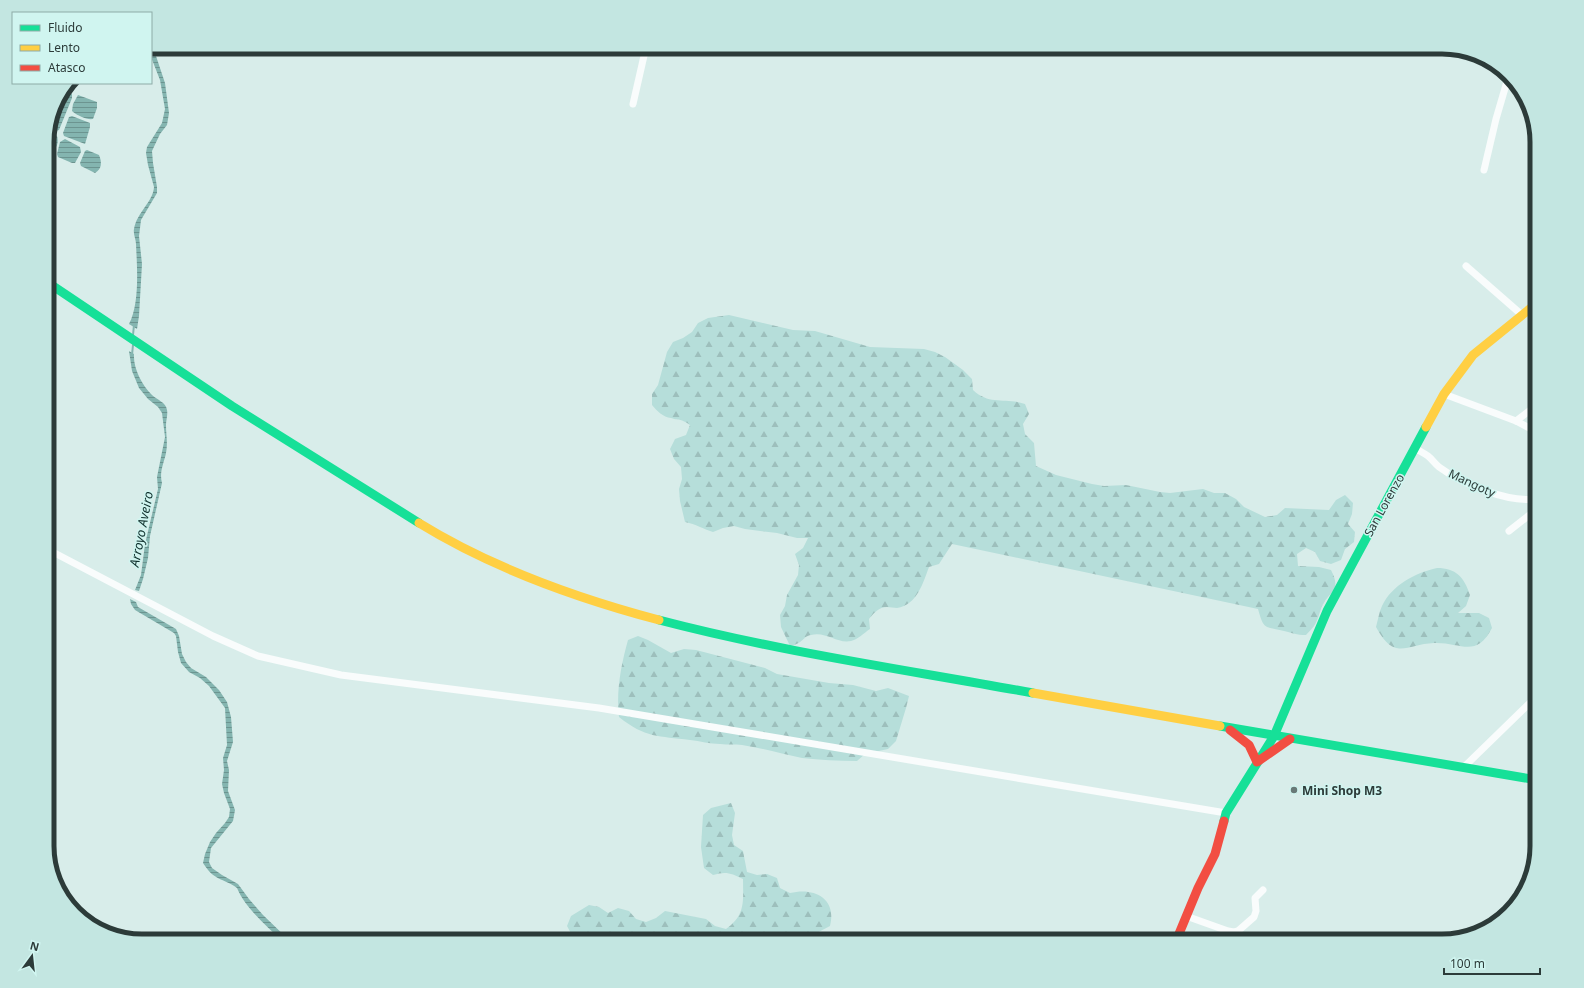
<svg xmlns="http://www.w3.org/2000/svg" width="1584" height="988" viewBox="0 0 1584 988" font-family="'Noto Sans',sans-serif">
	<defs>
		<pattern id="forest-firs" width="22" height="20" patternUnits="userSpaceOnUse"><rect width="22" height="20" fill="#b6deda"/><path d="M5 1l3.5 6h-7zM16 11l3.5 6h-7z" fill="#9dbfbc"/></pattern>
		<pattern id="water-rules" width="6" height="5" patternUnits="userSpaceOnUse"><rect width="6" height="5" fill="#84b5b0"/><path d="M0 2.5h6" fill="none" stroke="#6c9490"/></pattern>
	</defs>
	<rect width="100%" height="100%" fill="#d8edea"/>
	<g fill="url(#forest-firs)">
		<path d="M729 315 793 330 815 331 870 347 924 349 935 352 945 357 963 370 972 379 973 390C990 406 1005 397 1025 404L1029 414 1023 424 1025 434 1034 443 1036 466 1056 475 1092 484 1104 486 1126 485 1160 492 1170 493 1203 489 1214 493H1225L1236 499 1244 507 1265 517 1277 515 1285 508 1329 510 1336 500 1345 495 1353 503 1352 514 1348 524 1355 532 1354 542 1345 549 1341 560 1331 564 1320 561 1315 552 1306 548 1297 554 1298 566 1319 567 1331 570C1343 593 1327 591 1321 609 1316 623 1317 624 1306 635 1296 635 1293 633 1284 631 1265 626 1264 631 1258 609L952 544 939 564 929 567C923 583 917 605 897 608 894 608 890 607 887 607 879 607 874 613 869 619L870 629C864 633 857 640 851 641 837 644 826 631 811 635 803 636 803 644 790 646L781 627 780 615 785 606 787 595 798 575 799 565 795 554 803 548 808 538H797L777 533 745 529 734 526 723 528 713 532C703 529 696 524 685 522L680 501 679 489 682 479 681 467 674 459 670 449 675 439 686 435 690 425C680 418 681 421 671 418 663 417 657 411 652 405V394L658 385 667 352 673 342 683 338 692 332 698 323 708 318Z"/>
		<path d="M1437 568C1456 568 1464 577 1470 595L1466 606 1458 613H1479L1489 618 1492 628C1476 659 1461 642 1434 643 1406 644 1395 662 1376 627 1378 620 1379 612 1382 606 1392 585 1415 573 1437 568Z"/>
		<path d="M638 636 648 640 671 653 684 649 696 650 765 668 777 674 829 683 853 685 876 691 888 688 909 696 906 708 896 741 888 749 865 754 857 761C838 761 820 760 802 758 782 754 762 748 742 745 735 744 728 745 720 744 710 744 700 741 690 740 659 736 645 738 619 717 616 691 621 665 628 640Z"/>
		<path d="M731 803 735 813 732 835 734 845 743 851 747 872 757 875 767 874 777 878 780 888 790 893C814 887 837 898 830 926L811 936 794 941H576L574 939 567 926 571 916 589 905 599 907 608 913 618 908 629 911 636 919 646 922 656 918 665 911 706 919 715 926 726 929C746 915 743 901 743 879 731 873 726 871 713 875L704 868 701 847 703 815 711 808Z"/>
	</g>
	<g fill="url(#water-rules)">
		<path d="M151 47H153L165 83 169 113 167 125 160 134 152 151 153 163 157 187V193L141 220 139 236 142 264 139 316 137 329 129 324C140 303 137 267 136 244 136 239 133 234 134 229 137 212 153 202 154 187L148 165 146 153 147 147 162 123 165 109 160 80 151 57Z"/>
		<polygon points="64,90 72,94 72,98 59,130 56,131 49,128 54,105"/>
		<path d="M78 95 97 102V108L93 119C87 120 78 116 72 111L73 104Z"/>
		<polygon points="72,116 90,123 90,127 85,144 64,136 63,133 69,117"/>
		<path d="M48 132 57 136C59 143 57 149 50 152L47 151Z"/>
		<polygon points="65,139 80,147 81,152 75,163 72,163 58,157 57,154 60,142"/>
		<path d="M87 150 99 155C102 162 102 169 95 173L81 166 80 163 85 151Z"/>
		<path d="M129 351 134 354C133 368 142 385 152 395 157 400 166 402 167 410 168 415 166 420 166 425 166 435 168 443 166 453 164 463 159 472 162 483L150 536 148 558 143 579 139 591 135 590 141 575 145 544 158 489 157 477 165 437 162 413 158 407 148 399 139 388 132 371Z"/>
		<path d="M130 599 136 602 138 607 176 629 179 636 182 654 186 662 191 668 206 677 219 690 227 702 231 717 233 742 227 761 229 770 228 791 235 810 233 821 211 848 209 862 212 868 222 875 238 884 249 899 263 915 290 941H282C266 925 246 909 237 888 222 877 215 882 203 863L205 854 210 842 216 833 225 823 229 817 230 809 224 793 222 784 224 770 223 758 227 745 225 708 209 686 200 678 189 672 181 663 178 652 176 636 174 633 135 610 131 604Z"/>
	</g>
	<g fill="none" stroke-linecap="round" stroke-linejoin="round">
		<g stroke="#84b5b0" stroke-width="2">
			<polyline points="133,335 134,325"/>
			<polyline points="132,355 133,345"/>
		</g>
		<g stroke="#f9fcfc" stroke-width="7">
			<polyline points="633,104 646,47"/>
			<polyline points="1484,170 1496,119 1508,78"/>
			<polyline points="1466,266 1522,315"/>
			<polyline points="1444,394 1516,421 1537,432"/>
			<polyline points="1516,421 1537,405"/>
			<path d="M1415 448C1419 451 1424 453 1428 456 1432 459 1435 464 1439 467 1462 484 1508 503 1537 499"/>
			<polyline points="1509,531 1537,509"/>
			<polyline points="47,549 213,636 258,656 341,675 599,708 1226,813"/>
			<polyline points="1464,767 1537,696"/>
			<polyline points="1186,916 1228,931 1234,932 1238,931 1254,917 1256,911 1255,898 1263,890"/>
		</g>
		<g stroke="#16e098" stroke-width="9">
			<polyline points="47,282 232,406 419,523"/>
			<path d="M659 620C781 652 908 670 1033 693"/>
			<polyline points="1220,726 1537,780"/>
			<polyline points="1224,821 1226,813 1274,736 1327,611 1426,427"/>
		</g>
		<g stroke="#ffcf43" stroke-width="9">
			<polyline points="1426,427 1444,394 1473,355 1537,303"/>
			<path d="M419 523C492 568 576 598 659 620"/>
			<polyline points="1033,693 1220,726"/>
		</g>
		<g stroke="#f24e42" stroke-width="9">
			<polyline points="1230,730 1249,745 1257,762 1290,739"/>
			<polyline points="1176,941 1198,888 1215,854 1224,821"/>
		</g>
	</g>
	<circle fill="#687977" stroke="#d0f5f0" stroke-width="1.5" cx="1294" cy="790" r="4"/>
	<g text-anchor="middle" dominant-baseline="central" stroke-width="3" stroke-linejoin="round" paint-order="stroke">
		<g font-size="12" fill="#2c3b39" stroke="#d0f5f0">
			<text transform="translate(1472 483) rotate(25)">Mangoty</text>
			<text transform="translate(1384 505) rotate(-61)">San Lorenzo</text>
		</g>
		<g font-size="12" font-weight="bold" fill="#2c3b39" stroke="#d0f5f0" text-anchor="start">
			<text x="1302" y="790">Mini Shop M3</text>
		</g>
		<g font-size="13" font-style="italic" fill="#11312e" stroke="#d0f5f0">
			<text transform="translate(141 529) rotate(-79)">Arroyo Aveiro</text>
		</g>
	</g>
	<path d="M0 0H1584V988H0ZM142 54H1442A88 88 0 0 1 1530 142V846A88 88 0 0 1 1442 934H142A88 88 0 0 1 54 846V142A88 88 0 0 1 142 54Z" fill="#c3e6e1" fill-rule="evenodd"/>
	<path fill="none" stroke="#2c3b39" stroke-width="5" d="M142 54H1442A88 88 0 0 1 1530 142V846A88 88 0 0 1 1442 934H142A88 88 0 0 1 54 846V142A88 88 0 0 1 142 54Z"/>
	<rect x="12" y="12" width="140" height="72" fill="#d0f5f0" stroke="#8eaba7"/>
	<rect x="20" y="25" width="20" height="6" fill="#16e098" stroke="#8eaba7"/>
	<text x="48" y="32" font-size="12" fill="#2c3b39">Fluido</text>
	<rect x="20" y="45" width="20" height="6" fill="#ffcf43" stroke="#8eaba7"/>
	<text x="48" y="52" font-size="12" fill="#2c3b39">Lento</text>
	<rect x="20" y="65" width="20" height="6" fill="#f24e42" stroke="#8eaba7"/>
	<text x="48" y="72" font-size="12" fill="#2c3b39">Atasco</text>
	<g transform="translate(32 956) rotate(15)" stroke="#d0f5f0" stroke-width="3" paint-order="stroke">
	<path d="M0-3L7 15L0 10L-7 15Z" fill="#2c3b39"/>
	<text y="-6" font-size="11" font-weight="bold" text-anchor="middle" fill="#2c3b39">N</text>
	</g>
	<path d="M1444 968v6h96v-6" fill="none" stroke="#2c3b39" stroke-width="2"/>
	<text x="1450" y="968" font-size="12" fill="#2c3b39" stroke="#d0f5f0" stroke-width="3" paint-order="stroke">100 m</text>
</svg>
